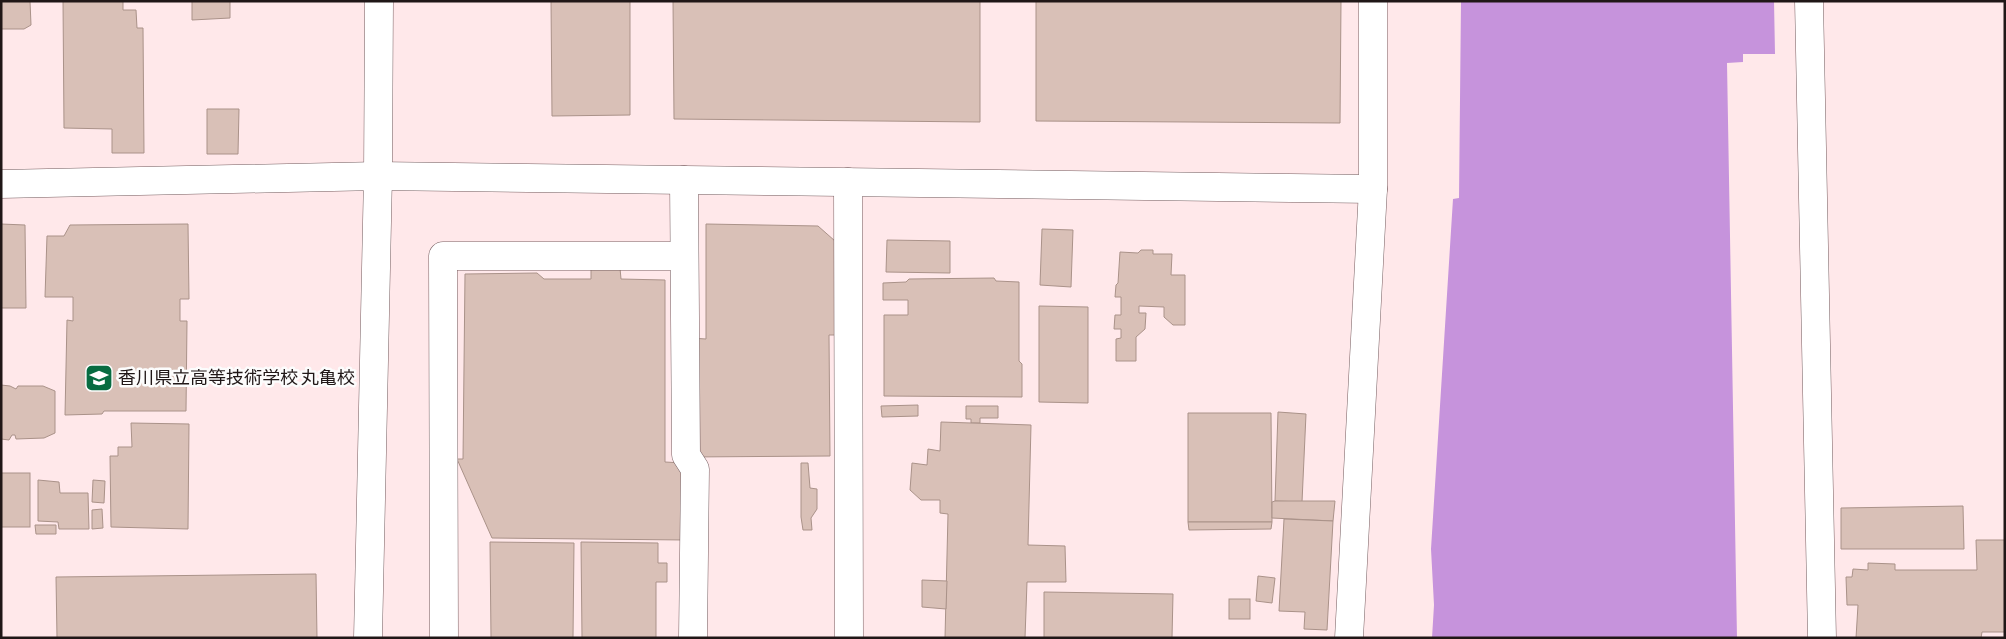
<svg xmlns="http://www.w3.org/2000/svg" width="2006" height="639" viewBox="0 0 2006 639" font-family="'Sofia Sans Condensed','Noto Sans JP',sans-serif">
	<rect width="100%" height="100%" fill="#ffe8ea"/>
	<polygon fill="#c693dc" points="1461,1 1774,1 1775,54 1743,54 1743,62 1727,63 1737,638 1432,638 1434,605 1431,549 1453,199 1459,198"/>
	<g fill="#d9c0b7" stroke="#aa9289">
		<polygon points="1,1 30,1 31,25 24,29 1,29"/>
		<polygon points="63,1 123,1 123,10 136,10 137,28 143,28 144,153 112,153 112,129 64,128"/>
		<polygon points="192,1 230,1 230,18 192,20"/>
		<polygon points="551,1 630,1 630,115 552,116"/>
		<polygon points="673,1 980,1 980,122 674,119"/>
		<polygon points="1036,1 1341,1 1340,123 1036,121"/>
		<polygon points="207,109 239,109 238,154 207,154"/>
		<polygon points="1,224 25,225 26,308 1,308"/>
		<polygon points="188,224 189,299 180,299 180,321 187,321 186,411 104,411 102,414 65,415 67,320 73,321 73,297 45,297 47,236 64,236 70,225"/>
		<polygon points="706,224 818,226 835,241 835,335 829,335 830,456 690,457 691,338 706,339"/>
		<polygon points="1042,229 1073,230 1071,287 1040,285"/>
		<polygon points="887,240 950,241 950,273 886,272"/>
		<polygon points="1141,250 1153,250 1153,254 1172,254 1171,275 1185,275 1185,325 1173,325 1164,317 1164,307 1139,306 1139,313 1146,313 1145,329 1136,337 1136,361 1116,361 1116,339 1121,338 1121,329 1114,329 1115,315 1121,315 1121,297 1115,297 1116,285 1118,283 1120,252 1138,253"/>
		<polygon points="591,268 620,268 621,279 665,280 665,462 683,463 684,540 492,538 457,459 463,459 465,274 537,273 544,279 591,279"/>
		<polygon points="994,278 996,281 1019,282 1019,361 1022,364 1022,397 884,396 884,315 908,315 908,300 883,300 883,283 906,282 909,279"/>
		<polygon points="1039,306 1088,307 1088,403 1039,402"/>
		<polygon points="1,385 10,386 16,389 18,386 43,386 55,391 55,433 44,438 16,439 15,435 12,435 9,440 1,439"/>
		<polygon points="918,405 918,416 882,417 881,406"/>
		<polygon points="966,406 998,406 998,418 980,418 980,423 971,423 971,419 966,419"/>
		<polygon points="1278,412 1306,414 1302,502 1275,501"/>
		<polygon points="1188,413 1271,413 1272,522 1188,522"/>
		<polygon points="941,422 1031,425 1028,545 1065,546 1066,582 1027,582 1025,638 945,638 948,514 940,513 940,500 921,500 910,490 912,463 927,465 928,449 940,451"/>
		<polygon points="131,423 189,424 188,529 111,527 110,456 118,456 118,447 132,447"/>
		<polygon points="801,463 808,463 810,488 817,489 817,509 811,518 812,530 803,530 801,517"/>
		<rect x="1" y="473" width="29" height="54"/>
		<polygon points="38,480 59,482 60,493 88,493 89,529 59,529 58,522 38,521"/>
		<polygon points="93,480 105,481 104,503 92,502"/>
		<polygon points="1275,501 1335,501 1333,521 1272,518 1272,502"/>
		<polygon points="1963,506 1964,549 1841,549 1841,508"/>
		<polygon points="102,509 103,528 92,529 92,510"/>
		<polygon points="1284,519 1333,521 1327,630 1304,629 1305,612 1279,611"/>
		<polygon points="1188,522 1272,522 1271,529 1189,530"/>
		<polygon points="35,525 56,525 56,534 36,534"/>
		<polygon points="1976,540 2005,540 2005,632 1982,632 1981,638 1856,638 1858,605 1847,605 1846,577 1852,577 1853,569 1868,570 1868,563 1895,564 1895,570 1977,570"/>
		<polygon points="490,542 574,543 573,638 491,638"/>
		<polygon points="581,542 658,543 658,563 667,563 667,582 656,582 656,638 582,638"/>
		<polygon points="316,574 317,638 57,638 56,577"/>
		<polygon points="1258,576 1275,578 1272,603 1256,601"/>
		<polygon points="922,580 947,581 946,609 922,607"/>
		<polygon points="1044,592 1173,594 1172,638 1044,638"/>
		<rect x="1229" y="599" width="21" height="20"/>
	</g>
	<g fill="none" stroke-linecap="round" stroke-linejoin="round">
		<defs>
			<g id="minor">
				<polyline points="1809,1 1822,638"/>
				<polyline points="684,180 686,455 695,469 693,638"/>
				<polyline points="848,182 849,638"/>
				<polyline points="1,184 378,176 1373,189"/>
				<polyline points="368,638 378,176 379,1"/>
				<polyline points="444,638 443,256 684,256"/>
				<polyline points="1349,638 1373,189 1373,1"/>
			</g>
		</defs>
		<use href="#minor" stroke="#765e60" stroke-width="29"/>
		<use href="#minor" stroke="#fff" stroke-width="28"/>
	</g>
	<defs>
		<symbol id="school-square" viewBox="-11 -11 22 22"><rect x="-9" y="-9" width="18" height="18" rx="4" fill="#086c41" stroke="#fcfcfc"/><path d="M0-5L7-2L0 1L-7-2ZM-4 1L0 2.5L4 1V4Q0 6-4 4Z" fill="#fff"/></symbol>
	</defs>
	<g fill-rule="evenodd">
		<use href="#school-square" x="83" y="362" width="32" height="32"/>
	</g>
	<g text-anchor="middle" dominant-baseline="central" stroke-width="5" stroke-linejoin="round" paint-order="stroke">
		<g font-size="18" fill="#201717" stroke="#fcfcfc" text-anchor="start">
			<text x="118" y="378">香川県立高等技術学校 丸亀校</text>
		</g>
	</g>
	<rect width="2006" height="639" fill="none" stroke="#201717" stroke-width="5"/>
</svg>
